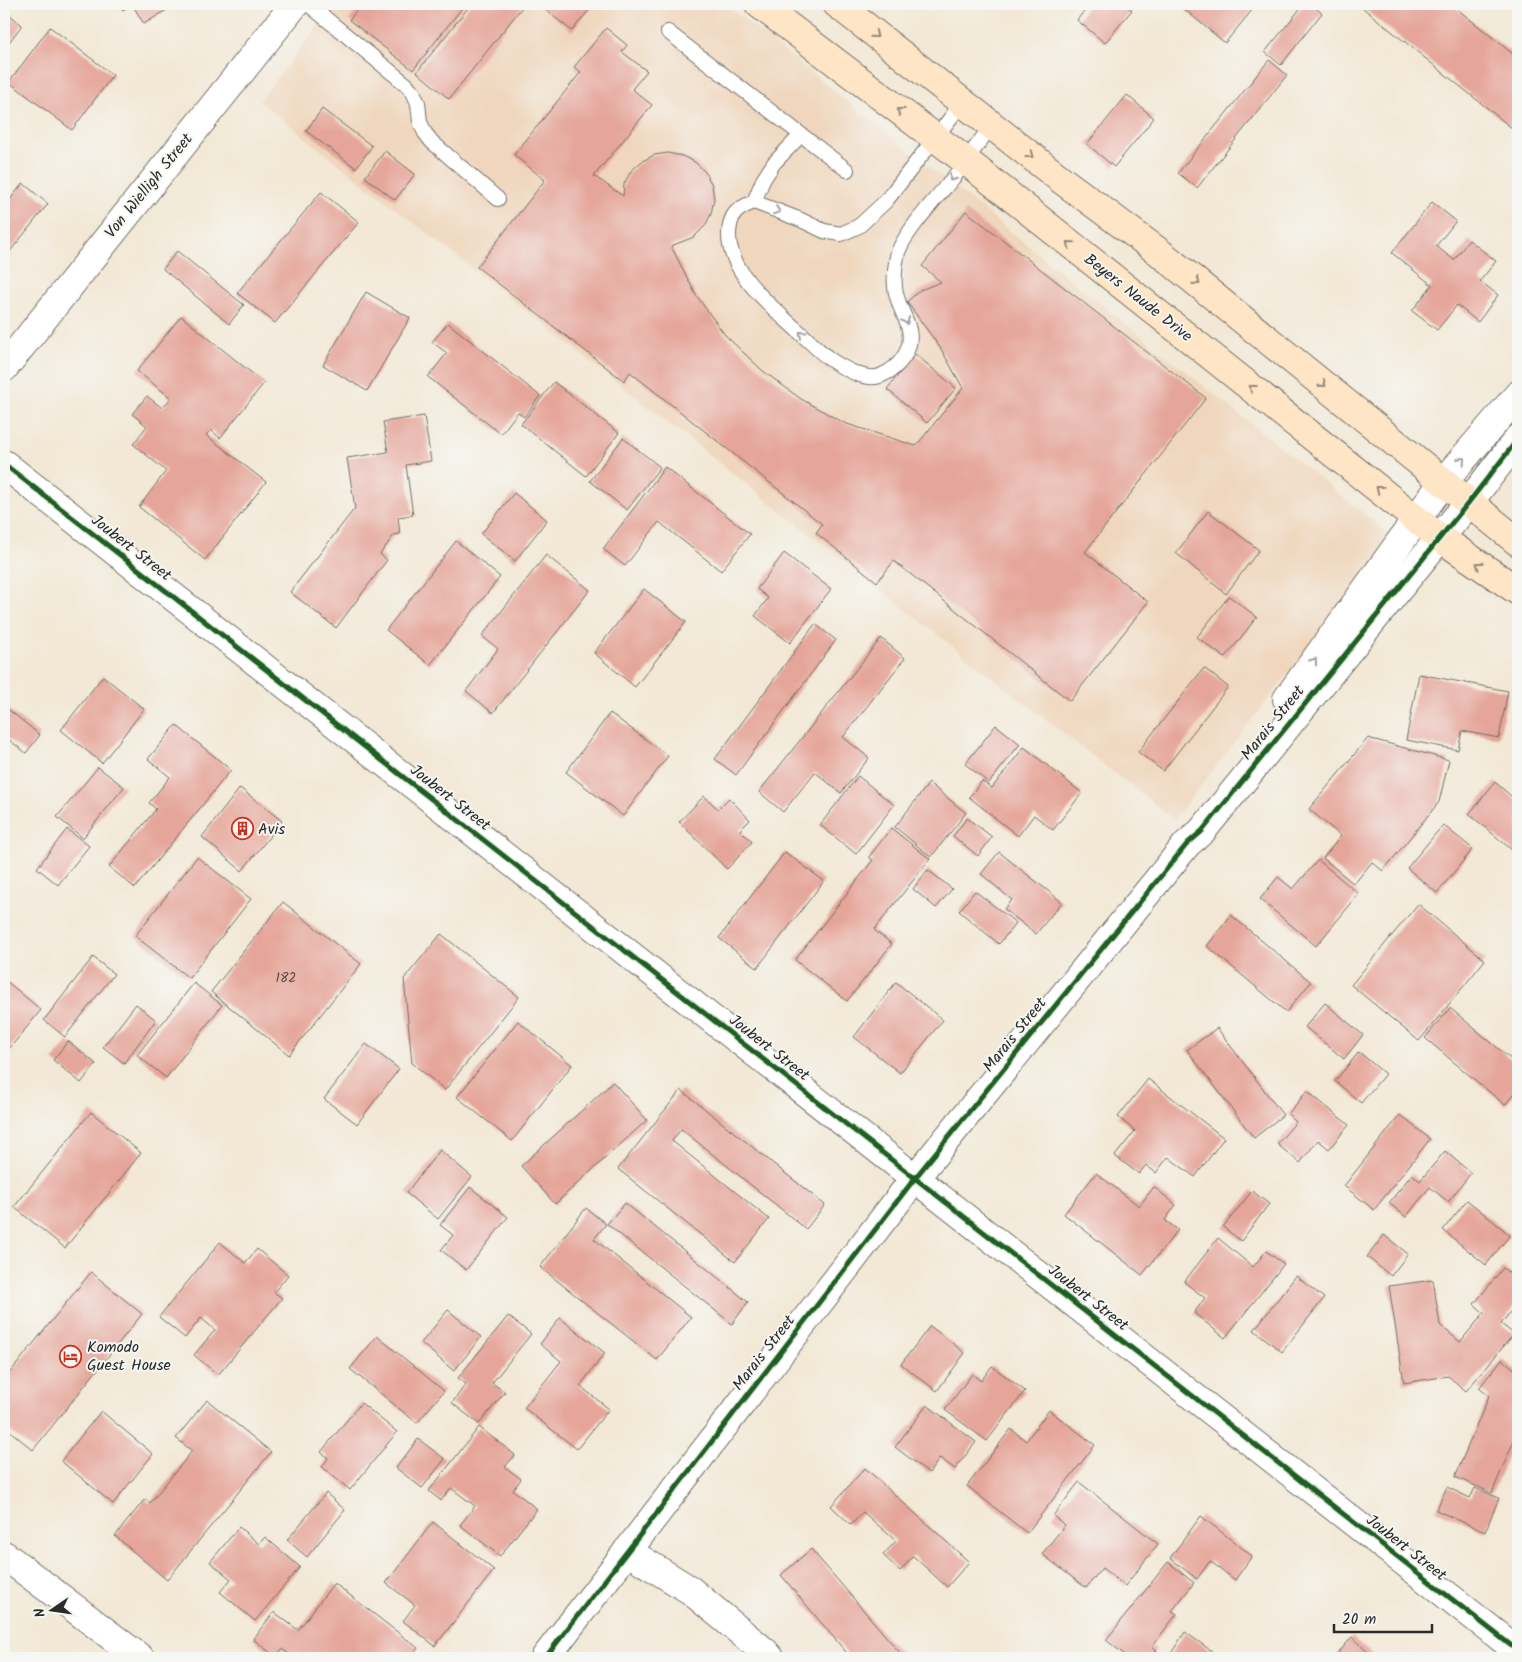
<svg xmlns="http://www.w3.org/2000/svg" width="1522" height="1662" viewBox="0 0 1522 1662" font-family="Kalam,sans-serif">
	<rect width="100%" height="100%" fill="#f6f6f2"/>
	<filter id="ink" filterUnits="userSpaceOnUse"><feTurbulence type="fractalNoise" baseFrequency=".02" numOctaves="2"/><feDisplacementMap in="SourceGraphic" scale="10" xChannelSelector="R" yChannelSelector="G"/><feConvolveMatrix kernelMatrix="1 2 1 2 8 2 1 2 1" color-interpolation-filters="sRGB"/></filter>
	<filter id="wash" filterUnits="userSpaceOnUse"><feTurbulence type="fractalNoise" baseFrequency=".0096" numOctaves="4" result="noise"/><feDisplacementMap in="SourceGraphic" scale="20" xChannelSelector="R" yChannelSelector="G"/><feGaussianBlur stdDeviation="1.12" result="paint"/><feColorMatrix in="noise" values="0 0 0 0 0 0 0 0 0 0 0 0 0 0 0 0 0 1.4 0 .05"/><feComposite in="paint" operator="in"/></filter>
	<g filter="url(#wash)">
		<rect width="100%" height="100%" fill="#f2e8d5"/>
		<polygon fill="#efd6bc" points="335,4 725,4 1394,538 1174,820 259,101"/>
		<g id="blocks">
			<g fill="#e5a59a">
				<polygon points="119,4 176,4 144,24 132,4 123,10"/>
				<polygon points="362,4 465,4 413,70 349,20"/>
				<polygon points="471,4 520,4 523,6 449,99 417,72"/>
				<polygon points="538,4 594,4 572,31"/>
				<polygon points="1090,4 1125,4 1132,10 1105,43 1077,20"/>
				<polygon points="1178,4 1257,4 1225,43"/>
				<polygon points="1304,4 1310,4 1322,13 1281,65 1265,52"/>
				<polygon points="1358,4 1451,4 1518,58 1518,133"/>
				<polygon points="4,10 22,25 4,49"/>
				<polygon points="50,27 113,75 72,130 9,82"/>
				<polygon points="606,28 627,45 622,52 647,71 632,89 652,105 594,176 623,196 624,184 631,171 641,162 654,155 668,153 682,156 695,162 705,172 712,185 714,199 711,214 705,226 694,237 671,246 696,295 725,335 763,371 801,399 844,423 916,446 963,388 941,349 907,302 920,290 941,282 922,266 966,211 1206,398 1085,552 1148,602 1070,701 894,561 877,582 816,533 822,524 630,372 624,381 477,267 545,180 514,155 581,72 574,67"/>
				<polygon points="1269,60 1287,75 1197,188 1178,173"/>
				<polygon points="1127,95 1154,118 1114,167 1087,144"/>
				<polygon points="322,109 372,146 356,168 306,131"/>
				<polygon points="385,151 415,174 395,200 365,177"/>
				<polygon points="23,183 48,204 4,259 4,203 6,205"/>
				<polygon points="321,192 359,222 275,323 237,293"/>
				<polygon points="1432,202 1456,221 1436,246 1454,260 1469,240 1496,261 1480,281 1498,295 1478,322 1457,305 1437,330 1412,311 1432,285 1392,253"/>
				<polygon points="177,251 244,305 229,324 163,269"/>
				<polygon points="366,292 410,318 367,391 323,365"/>
				<polygon points="181,316 264,383 220,438 211,430 206,435 266,482 205,560 139,507 166,471 133,444 147,426 132,414 147,396 162,408 171,398 137,371"/>
				<polygon points="448,323 540,396 524,417 518,412 501,434 428,377 447,353 432,342"/>
				<polygon points="915,354 956,388 927,423 887,389"/>
				<polygon points="554,382 619,433 586,476 521,424"/>
				<polygon points="424,416 431,461 406,465 413,515 398,517 400,534 394,535 380,554 387,560 336,628 290,592 355,508 347,458 388,452 383,422"/>
				<polygon points="623,438 660,467 627,510 590,481"/>
				<polygon points="665,467 750,534 721,571 659,522 625,566 603,549"/>
				<polygon points="514,493 547,520 515,561 481,534"/>
				<polygon points="1208,511 1259,550 1226,594 1176,553"/>
				<polygon points="456,541 500,577 430,665 386,630"/>
				<polygon points="784,553 831,589 790,643 755,616 768,598 757,589"/>
				<polygon points="546,555 590,590 493,713 466,691 498,649 482,636"/>
				<polygon points="644,589 686,622 635,687 594,653"/>
				<polygon points="1229,596 1257,617 1225,658 1197,637"/>
				<polygon points="815,624 836,640 736,775 715,759"/>
				<polygon points="881,638 905,658 843,737 869,758 841,793 815,772 783,812 759,792"/>
				<polygon points="1204,668 1228,687 1163,771 1138,752"/>
				<polygon points="1419,674 1508,691 1499,738 1462,731 1458,750 1406,740"/>
				<polygon points="103,676 144,709 102,763 61,730"/>
				<polygon points="4,706 40,735 26,753 4,736"/>
				<polygon points="610,713 668,756 623,816 566,772"/>
				<polygon points="176,725 231,770 135,888 109,867 156,809 149,803 170,777 148,759"/>
				<polygon points="996,725 1020,744 989,783 965,764"/>
				<polygon points="1368,738 1449,760 1439,802 1383,871 1372,862 1354,884 1323,858 1341,836 1309,809"/>
				<polygon points="1024,747 1082,793 1053,830 1034,815 1018,836 969,797 982,781 992,788"/>
				<polygon points="98,767 124,787 83,838 57,817"/>
				<polygon points="858,776 894,805 856,854 820,825"/>
				<polygon points="1495,782 1518,802 1518,855 1469,814"/>
				<polygon points="929,783 966,813 931,857 895,827"/>
				<polygon points="240,788 282,821 242,871 202,837"/>
				<polygon points="704,796 718,809 729,798 750,820 740,830 752,842 727,869 679,822"/>
				<polygon points="967,818 992,837 978,856 953,836"/>
				<polygon points="1443,825 1473,849 1437,893 1407,868"/>
				<polygon points="891,828 930,859 874,930 892,944 847,1001 795,960 873,860 869,857"/>
				<polygon points="67,829 89,846 58,885 37,868"/>
				<polygon points="785,852 824,881 757,968 719,938"/>
				<polygon points="999,852 1062,902 1036,934 1004,909 1012,900 981,874"/>
				<polygon points="197,857 251,899 189,978 135,936"/>
				<polygon points="1318,860 1359,894 1316,946 1260,899 1278,877 1293,889"/>
				<polygon points="928,870 952,889 936,908 913,889"/>
				<polygon points="975,891 1016,923 999,944 959,911"/>
				<polygon points="283,902 361,964 289,1055 211,992"/>
				<polygon points="1418,904 1485,960 1419,1041 1351,985"/>
				<polygon points="1231,915 1311,982 1286,1012 1207,946"/>
				<polygon points="441,934 519,997 445,1090 412,1063 404,979"/>
				<polygon points="93,957 114,974 65,1037 44,1020"/>
				<polygon points="4,979 41,1010 4,1055"/>
				<polygon points="896,982 943,1020 900,1073 854,1037"/>
				<polygon points="194,983 222,1005 166,1078 137,1055"/>
				<polygon points="1325,1003 1363,1035 1344,1059 1305,1027"/>
				<polygon points="136,1004 156,1020 124,1063 103,1047"/>
				<polygon points="1450,1008 1518,1065 1518,1089 1505,1105 1425,1038"/>
				<polygon points="518,1021 572,1065 512,1141 457,1097"/>
				<polygon points="1217,1028 1283,1115 1254,1138 1187,1050"/>
				<polygon points="68,1041 96,1064 81,1083 53,1060"/>
				<polygon points="366,1044 399,1069 357,1124 324,1099"/>
				<polygon points="1359,1052 1385,1074 1361,1103 1335,1081"/>
				<polygon points="1148,1079 1224,1138 1195,1177 1168,1157 1156,1173 1146,1165 1139,1174 1115,1156 1135,1131 1118,1117"/>
				<polygon points="613,1082 647,1120 555,1204 521,1166"/>
				<polygon points="681,1090 825,1205 806,1229 681,1129 672,1141 769,1219 735,1262 618,1169"/>
				<polygon points="1307,1091 1349,1125 1329,1149 1318,1140 1300,1163 1277,1144 1296,1122 1288,1114"/>
				<polygon points="91,1112 141,1153 65,1248 14,1207"/>
				<polygon points="1400,1115 1430,1139 1374,1210 1344,1186"/>
				<polygon points="440,1150 472,1177 438,1219 406,1193"/>
				<polygon points="1445,1151 1471,1173 1448,1202 1430,1187 1406,1217 1389,1203 1412,1174 1420,1181"/>
				<polygon points="1096,1173 1139,1206 1154,1187 1176,1205 1165,1220 1178,1230 1142,1275 1064,1214"/>
				<polygon points="470,1187 508,1217 466,1270 441,1250 453,1235 440,1225"/>
				<polygon points="1252,1191 1269,1204 1241,1241 1223,1227"/>
				<polygon points="1467,1200 1510,1235 1486,1265 1443,1230"/>
				<polygon points="625,1203 748,1302 732,1324 607,1224"/>
				<polygon points="586,1208 606,1224 594,1239 691,1317 657,1360 540,1267"/>
				<polygon points="1384,1235 1408,1254 1391,1276 1367,1257"/>
				<polygon points="1218,1238 1253,1267 1266,1251 1284,1264 1225,1338 1194,1313 1205,1298 1184,1282"/>
				<polygon points="220,1242 245,1263 257,1249 288,1275 274,1292 282,1298 218,1375 194,1355 215,1330 201,1318 185,1338 159,1317"/>
				<polygon points="1503,1268 1518,1280 1518,1302 1501,1324 1514,1334 1466,1391 1448,1376 1404,1383 1389,1286 1433,1280 1440,1325 1460,1342 1484,1313 1474,1304"/>
				<polygon points="91,1272 142,1314 33,1450 4,1426 4,1380"/>
				<polygon points="1296,1276 1324,1298 1282,1352 1254,1330"/>
				<polygon points="448,1310 481,1337 454,1371 421,1343"/>
				<polygon points="508,1316 531,1334 492,1383 505,1392 479,1424 452,1403 466,1384 458,1378"/>
				<polygon points="560,1318 605,1353 580,1386 609,1409 577,1449 524,1408 561,1361 540,1344"/>
				<polygon points="930,1326 965,1353 937,1391 901,1364"/>
				<polygon points="377,1336 444,1391 417,1423 350,1369"/>
				<polygon points="1502,1359 1518,1372 1518,1431 1492,1493 1455,1477 1489,1396 1479,1388"/>
				<polygon points="992,1366 1025,1391 987,1441 945,1410 972,1374 981,1381"/>
				<polygon points="207,1400 271,1452 167,1580 115,1536 145,1499 150,1503 192,1451 176,1438"/>
				<polygon points="361,1403 397,1432 350,1490 322,1467 328,1458 321,1452"/>
				<polygon points="927,1405 976,1442 955,1469 940,1458 929,1473 895,1447"/>
				<polygon points="1049,1410 1095,1445 1027,1533 967,1486 1011,1429 1026,1441"/>
				<polygon points="101,1411 153,1454 113,1504 61,1461"/>
				<polygon points="479,1427 515,1455 505,1467 521,1479 513,1490 537,1509 500,1556 460,1525 475,1506 451,1488 441,1501 429,1491"/>
				<polygon points="418,1439 445,1459 422,1488 396,1468"/>
				<polygon points="865,1468 969,1562 947,1587 913,1556 900,1571 883,1555 896,1541 863,1512 851,1525 831,1506"/>
				<polygon points="1079,1482 1158,1544 1125,1586 1102,1568 1086,1588 1042,1554 1065,1525 1053,1516"/>
				<polygon points="1447,1487 1470,1498 1475,1488 1499,1498 1485,1532 1436,1510"/>
				<polygon points="326,1493 345,1510 307,1557 287,1540"/>
				<polygon points="1201,1516 1252,1556 1235,1580 1210,1561 1197,1579 1170,1558"/>
				<polygon points="433,1522 494,1570 435,1646 403,1621 415,1605 386,1583"/>
				<polygon points="239,1527 259,1544 265,1537 300,1567 255,1621 220,1592 231,1579 210,1562"/>
				<polygon points="811,1549 901,1654 896,1658 851,1658 781,1575"/>
				<polygon points="1168,1562 1194,1583 1172,1611 1177,1614 1152,1646 1157,1650 1149,1658 1129,1658 1106,1640"/>
				<polygon points="334,1583 418,1648 410,1658 294,1658 282,1649 276,1657 253,1639 274,1612 298,1630"/>
				<polygon points="1185,1632 1213,1652 1209,1658 1168,1658"/>
				<polygon points="1352,1637 1376,1658 1334,1658"/>
			</g>
		</g>
	</g>
	<g filter="url(#ink)">
		<use href="#blocks" fill-opacity="0" stroke="#716d66" stroke-width="1"/>
		<g fill="none" stroke-linecap="round" stroke-linejoin="round">
			<defs>
				<g id="lane">
					<polyline points="308,4 407,85 413,92 418,103 420,122 425,133 432,142 498,199"/>
					<polyline points="668,32 847,170"/>
					<path d="M963 102 886 201 859 226 841 234 824 231 801 220 754 202C736 209 730 214 729 234 728 272 771 306 797 330 809 340 821 354 834 362 845 369 867 381 880 376 900 368 915 348 908 326 904 313 896 301 895 287 894 277 895 266 897 256 901 236 939 195 954 177 967 160 979 142 992 125"/>
					<polyline points="754,202 763,180 774,163 801,135"/>
				</g>
				<g id="street">
					<polyline points="4,368 295,4"/>
					<polyline points="4,464 1518,1651"/>
					<polyline points="1287,699 1444,481 1518,395"/>
					<polyline points="627,1551 690,1590 765,1652 770,1658"/>
					<polyline points="4,1555 140,1658"/>
					<polyline points="545,1658 915,1178 1187,844 1202,831 1469,502 1518,439"/>
				</g>
				<g id="secondary">
					<polyline points="759,4 966,161 1440,538 1518,591"/>
					<polyline points="837,4 1063,181 1159,252 1518,542"/>
				</g>
			</defs>
			<use href="#lane" stroke="#716d66" stroke-width="16"/>
			<use href="#street" stroke="#716d66" stroke-width="30"/>
			<use href="#secondary" stroke="#716d66" stroke-width="30"/>
			<use href="#lane" stroke="#fff" stroke-width="14"/>
			<use href="#street" stroke="#fff" stroke-width="28"/>
			<use href="#secondary" stroke="#fde5c5" stroke-width="28"/>
			<defs>
				<g id="cycleway">
					<polyline points="4,464 1518,1651"/>
					<polyline points="545,1658 915,1178 1187,844 1202,831 1469,502 1518,439"/>
				</g>
			</defs>
			<use href="#cycleway" stroke="#f6f6f2" stroke-width="8"/>
			<use href="#cycleway" stroke="#1b5e20" stroke-width="5"/>
		</g>
		<defs><path id="oneway-chevron" d="M-2-3.5L2.5 0L-2 3.5" fill="none" stroke-width="1.6" stroke-linecap="round" stroke-linejoin="round" transform="scale(1.25)"/></defs>
		<g stroke="#948878">
			<use href="#oneway-chevron" transform="translate(875 35) rotate(39)"/>
			<use href="#oneway-chevron" transform="translate(900 111) rotate(-143)"/>
			<use href="#oneway-chevron" transform="translate(1030 155) rotate(38)"/>
			<use href="#oneway-chevron" transform="translate(1070 244) rotate(-141)"/>
			<use href="#oneway-chevron" transform="translate(1197 282) rotate(39)"/>
			<use href="#oneway-chevron" transform="translate(1323 384) rotate(39)"/>
			<use href="#oneway-chevron" transform="translate(1252 388) rotate(-142)"/>
			<use href="#oneway-chevron" transform="translate(1379 489) rotate(-142)"/>
			<use href="#oneway-chevron" transform="translate(1479 565) rotate(-146)"/>
		</g>
		<g stroke="#a0a0a0">
			<use href="#oneway-chevron" transform="translate(952 178) rotate(128)"/>
			<use href="#oneway-chevron" transform="translate(777 211) rotate(21)"/>
			<use href="#oneway-chevron" transform="translate(906 321) rotate(69)"/>
			<use href="#oneway-chevron" transform="translate(802 334) rotate(-138)"/>
			<use href="#oneway-chevron" transform="translate(1462 460) rotate(-49)"/>
			<use href="#oneway-chevron" transform="translate(1314 661) rotate(-54)"/>
		</g>
	</g>
	<defs>
		<symbol id="building-ring" viewBox="-11 -11 22 22"><circle r="9.5" fill="#f6f6f2" stroke="#c8321e" stroke-width="1.5"/><path d="M-4-6H4V6H1V3H-1V6H-4ZM-2.5-4.3h1.7v1.8h-1.7ZM.8-4.3h1.7v1.8H.8ZM-2.5-1h1.7V.8h-1.7ZM.8-1h1.7V.8H.8Z" fill="#c8321e"/></symbol>
		<symbol id="hotel-ring" viewBox="-11 -11 22 22"><circle r="9.5" fill="#f6f6f2" stroke="#c8321e" stroke-width="1.5"/><path d="M-6-4.5h1.5V1H6V5H4.5V3h-9V5H-6ZM-4 0a1.8 1.8 0 1 1 3.6 0ZM.5 0V-2.5h3Q6-2.5 6 0Z" fill="#c8321e"/></symbol>
	</defs>
	<g fill-rule="evenodd">
		<use href="#building-ring" x="230" y="816" width="25" height="25"/>
		<use href="#hotel-ring" x="58" y="1344" width="25" height="25"/>
	</g>
	<g text-anchor="middle" dominant-baseline="central" stroke-width="4" stroke-linejoin="round" paint-order="stroke">
		<g font-size="14" fill="#5a4a47">
			<text x="286" y="978">182</text>
		</g>
		<g font-size="16" fill="#2b2b2b" stroke="#f6f6f2">
			<text transform="translate(149 186) rotate(-51)">Von Wielligh Street</text>
			<text transform="translate(1138 298) rotate(38)">Beyers Naude Drive</text>
			<text transform="translate(131 548) rotate(38)">Joubert Street</text>
			<text transform="translate(1273 723) rotate(-51)">Marais Street</text>
			<text transform="translate(450 798) rotate(38)">Joubert Street</text>
			<text transform="translate(1015 1035) rotate(-51)">Marais Street</text>
			<text transform="translate(769 1048) rotate(38)">Joubert Street</text>
			<text transform="translate(1088 1298) rotate(38)">Joubert Street</text>
			<text transform="translate(764 1353) rotate(-52)">Marais Street</text>
			<text transform="translate(1406 1548) rotate(38)">Joubert Street</text>
		</g>
		<g font-size="16" fill="#2b2b2b" stroke="#f6f6f2" text-anchor="start">
			<text x="258" y="829">Avis</text>
			<text x="87" y="1347">Komodo<tspan x="87" dy="18">Guest House</tspan></text>
		</g>
	</g>
	<rect width="1522" height="1662" fill="none" stroke="#f6f6f2" stroke-width="20"/>
	<g transform="translate(52 1610) rotate(257)" stroke="#f6f6f2" stroke-width="4" paint-order="stroke">
	<path d="M0-4L9 19L0 12L-9 19Z" fill="#2b2b2b"/>
	<text y="-8" font-size="14" font-weight="bold" text-anchor="middle" fill="#2b2b2b">N</text>
	</g>
	<path d="M1334 1624v8h98v-8" fill="none" stroke="#2b2b2b" stroke-width="2.5"/>
	<text x="1342" y="1624" font-size="15" fill="#2b2b2b" stroke="#f6f6f2" stroke-width="4" paint-order="stroke">20 m</text>
</svg>
